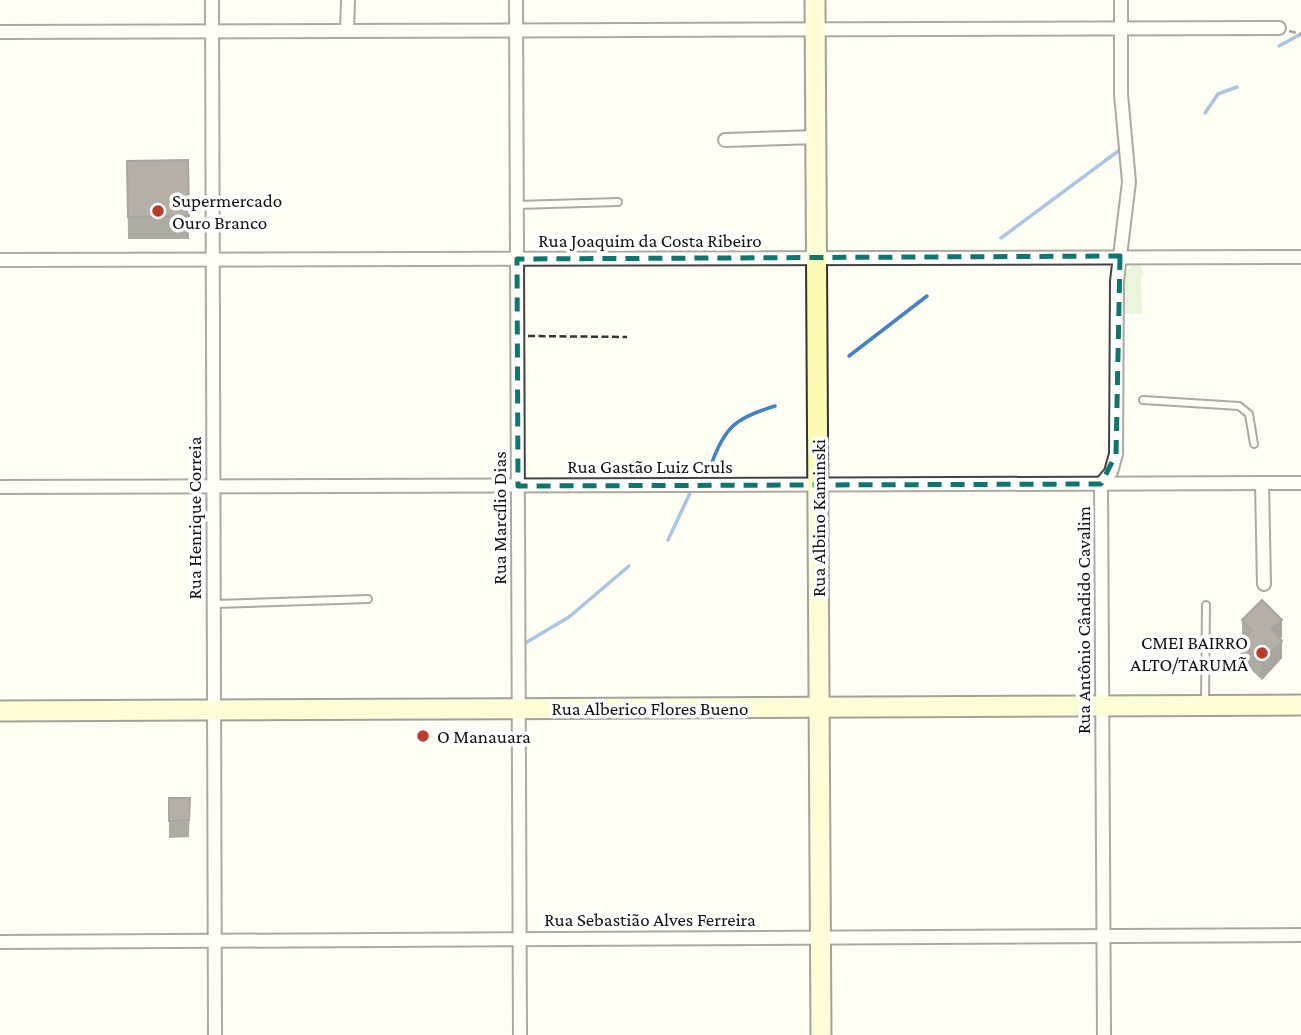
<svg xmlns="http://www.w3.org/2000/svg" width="1301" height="1035" viewBox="0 0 1301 1035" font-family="'Crimson Pro',serif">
	<rect width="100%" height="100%" fill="#fffef4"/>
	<path fill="#cee9be" d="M1139 262 1144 274 1141 276 1142 314 1123 313C1123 294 1117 269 1139 262Z"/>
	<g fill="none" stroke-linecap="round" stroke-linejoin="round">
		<g stroke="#4480c9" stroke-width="3.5">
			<polyline points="1279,46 1301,34"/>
			<polyline points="1205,113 1218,94 1237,87"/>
			<polyline points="1001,238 1121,149"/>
			<polyline points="849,356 927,296"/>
			<path d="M711 465C725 426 736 418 775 406"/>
			<polyline points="668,540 690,493"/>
			<polyline points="527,642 569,617 629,566"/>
		</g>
		<defs>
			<g id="lane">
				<polyline points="517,205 618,202"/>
				<polyline points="1143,400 1239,406 1249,414 1254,444"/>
				<polyline points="214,604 368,599"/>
				<polyline points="1205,703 1206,605"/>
			</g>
			<g id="street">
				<polyline points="212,0 215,1035"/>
				<polyline points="516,0 520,1035"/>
				<polyline points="347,31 348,0"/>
				<polyline points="0,32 1279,28"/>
				<polyline points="725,140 816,137"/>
				<polyline points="0,260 1301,257"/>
				<polyline points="1262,483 1264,584"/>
				<polyline points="0,487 1301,483"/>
				<polyline points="0,942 1301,935"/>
				<polyline points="1104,1035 1101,484 1111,472 1116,454 1117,281 1129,182 1121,94 1121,0"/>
			</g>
			<g id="secondary">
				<polyline points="815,0 821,1035"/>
				<polyline points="0,711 1301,705"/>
			</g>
		</defs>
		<use href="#lane" stroke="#434343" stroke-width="10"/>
		<use href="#street" stroke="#434343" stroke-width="16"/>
		<use href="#secondary" stroke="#323232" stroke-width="23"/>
		<g stroke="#323232" stroke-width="2.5" stroke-dasharray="7 3.5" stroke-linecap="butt">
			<polyline points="1289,31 1301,34"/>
			<polyline points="528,336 627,337"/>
		</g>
		<use href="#lane" stroke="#fff" stroke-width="6"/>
		<use href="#street" stroke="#fff" stroke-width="12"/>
		<use href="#secondary" stroke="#f9fcb2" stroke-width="19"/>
	</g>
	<g fill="#4d4742">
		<polygon points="188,160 189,239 128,239 127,161"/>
		<polygon points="1242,620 1282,637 1280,638 1282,658 1262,680 1240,659 1240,641 1243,639 1242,638"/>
		<polygon points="169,798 190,798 189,837 169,838"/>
	</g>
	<g fill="#3e3a36">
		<polygon points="1282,620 1282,637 1271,646 1271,629"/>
		<polygon points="1282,641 1282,658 1262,680 1262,662"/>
	</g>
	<g fill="#59534d" stroke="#3e3a36" stroke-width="2">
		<polygon points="188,160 189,216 128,217 127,161"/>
		<polygon points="1262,600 1282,620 1271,629 1282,641 1262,662 1240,641 1252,630 1242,620"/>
		<polygon points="169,798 190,798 189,820 169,821"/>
	</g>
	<path d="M0 0H1301V1035H0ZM1120 256 1116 454 1101 484 518 486 517 259Z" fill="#fffef4" fill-opacity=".55" fill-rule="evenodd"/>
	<path fill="none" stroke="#0f766e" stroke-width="5" stroke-dasharray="14 9" stroke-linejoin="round" d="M1120 256 1116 454 1101 484 518 486 517 259Z"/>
	<g fill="#bd3b2c" stroke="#fff" stroke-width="2.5">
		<circle cx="158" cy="211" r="7"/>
		<circle cx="1262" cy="653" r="7"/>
		<circle cx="423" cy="736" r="7"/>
	</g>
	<g text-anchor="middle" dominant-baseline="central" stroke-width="7" stroke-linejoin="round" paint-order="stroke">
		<g font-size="19" fill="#101010" stroke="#fff" text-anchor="start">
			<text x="172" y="200">Supermercado<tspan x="172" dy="22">Ouro Branco</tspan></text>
			<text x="1248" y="642" text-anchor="end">CMEI BAIRRO<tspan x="1248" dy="22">ALTO/TARUMÃ</tspan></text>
			<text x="437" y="736">O Manauara</text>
		</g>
		<g font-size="19" fill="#101010" stroke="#fff">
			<text x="650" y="240">Rua Joaquim da Costa Ribeiro</text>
			<text x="650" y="466">Rua Gastão Luiz Cruls</text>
			<text transform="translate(194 518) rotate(-90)">Rua Henrique Correia</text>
			<text transform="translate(499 518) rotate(-90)">Rua Marcílio Dias</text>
			<text transform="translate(818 518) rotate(-90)">Rua Albino Kaminski</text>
			<text transform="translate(1083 620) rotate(-90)">Rua Antônio Cândido Cavalim</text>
			<text x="650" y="708">Rua Alberico Flores Bueno</text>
			<text x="650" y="919">Rua Sebastião Alves Ferreira</text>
		</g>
	</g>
</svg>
